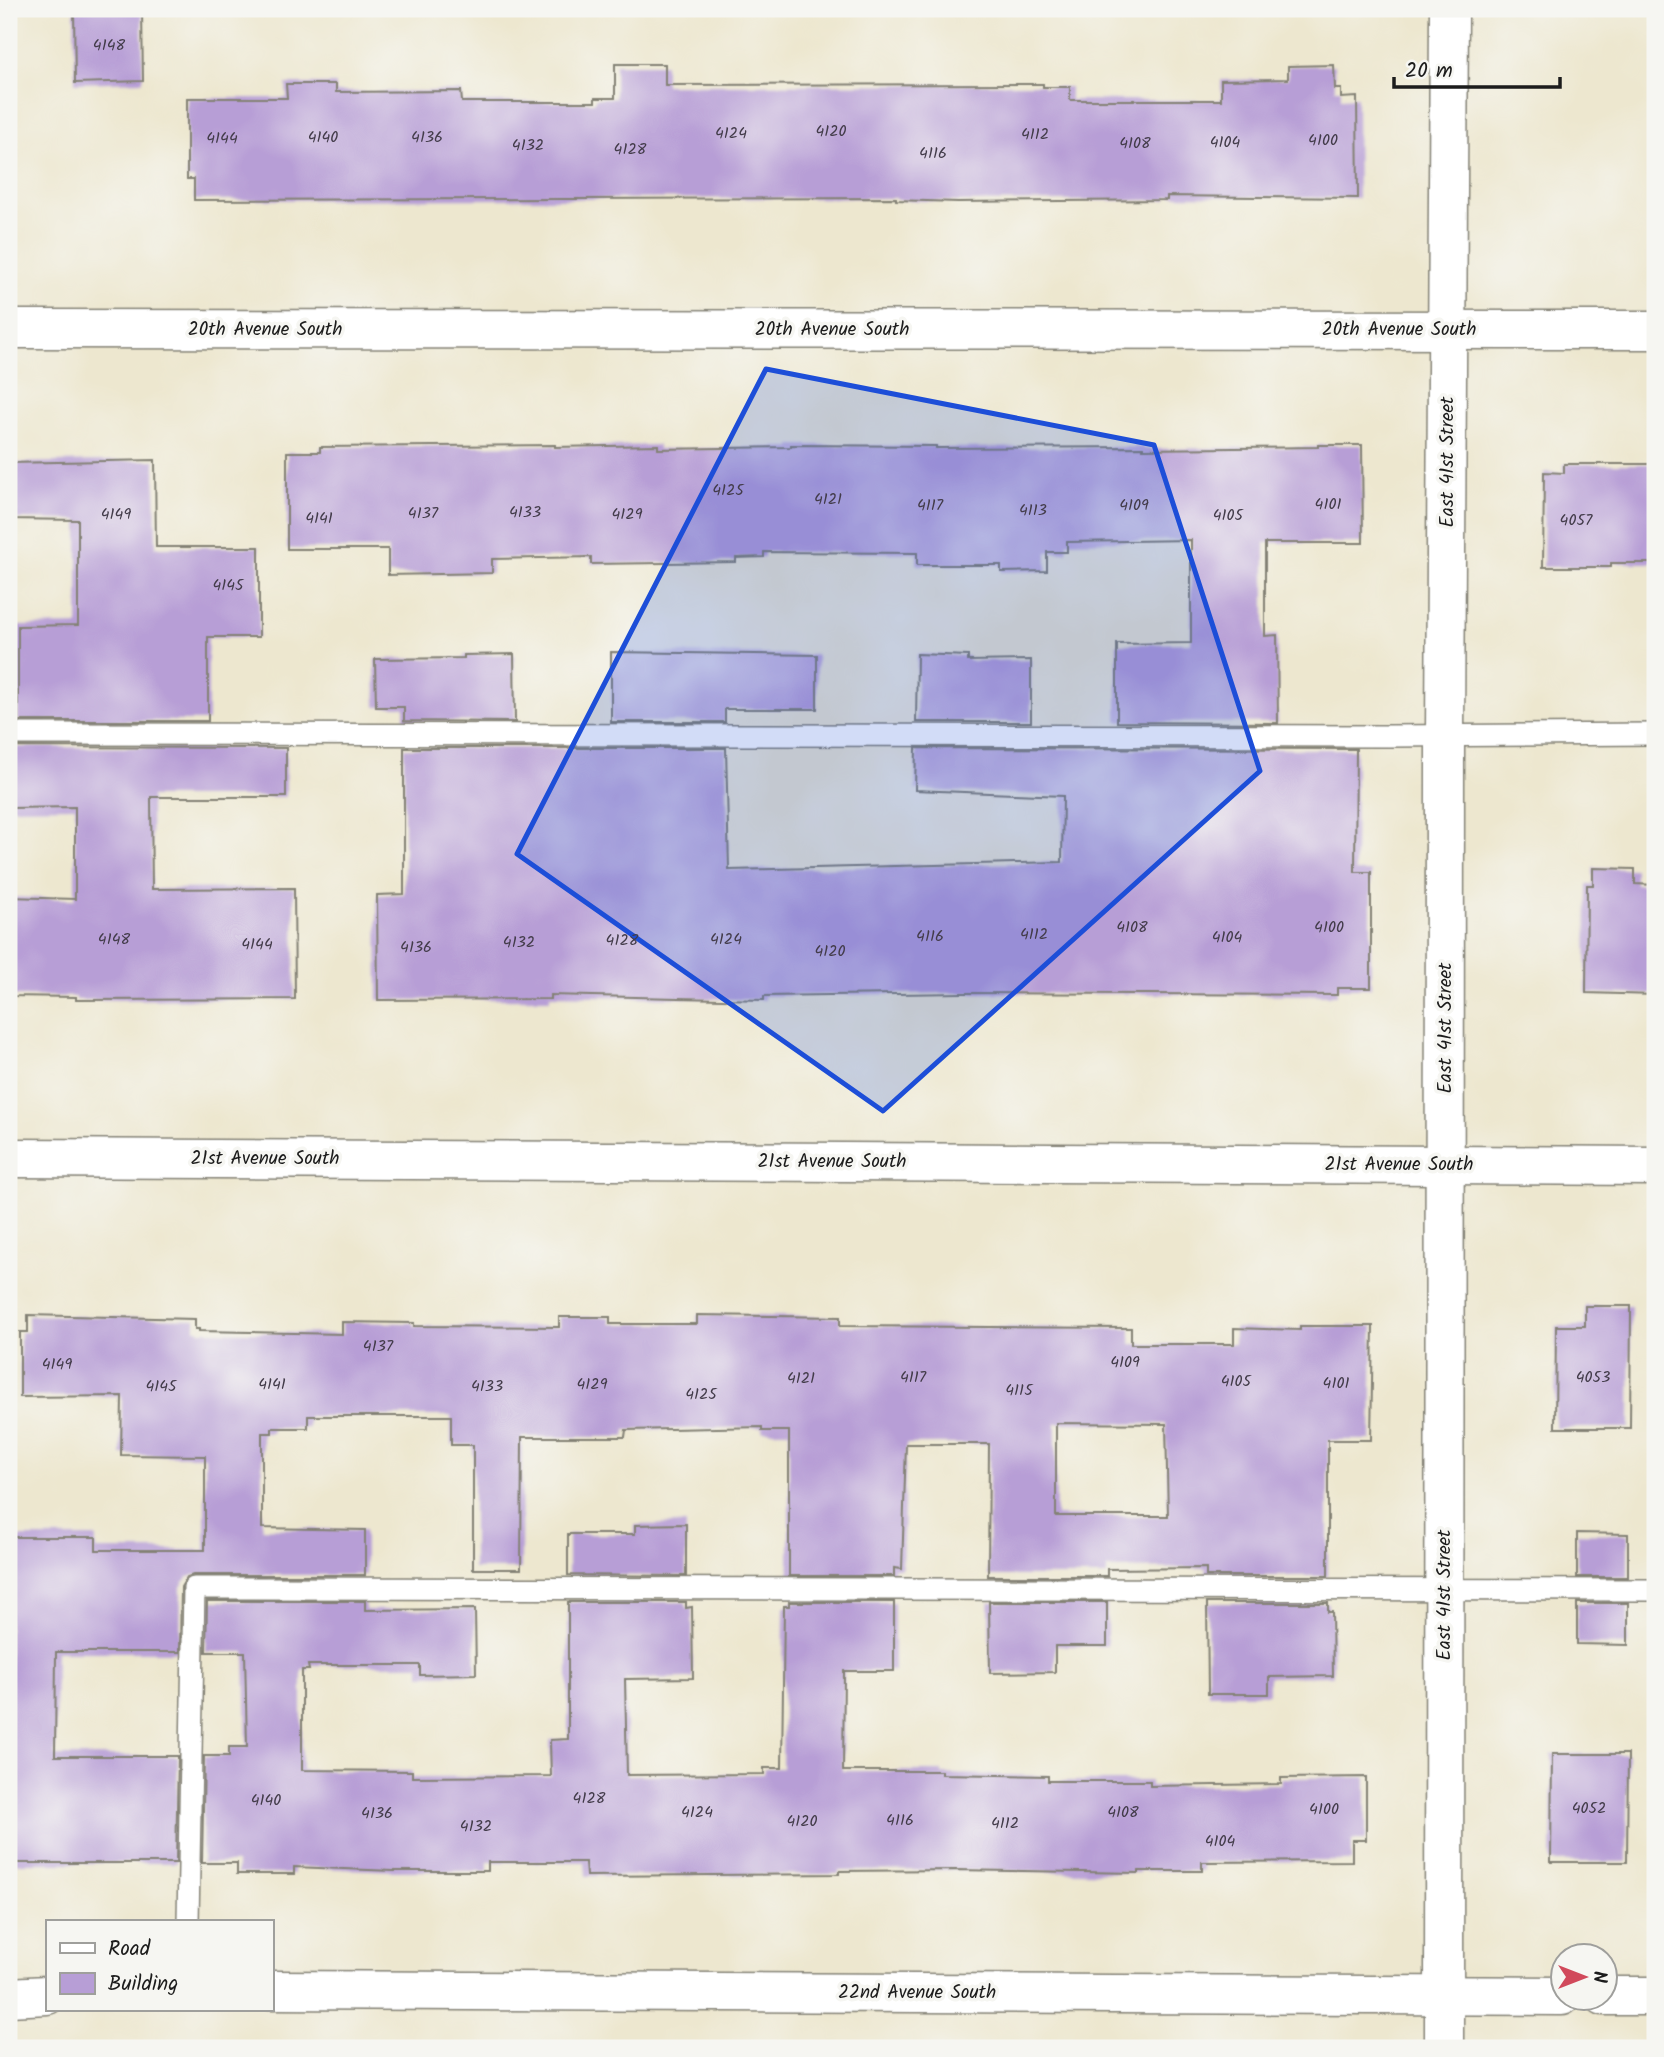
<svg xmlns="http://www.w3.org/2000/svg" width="1664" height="2057" viewBox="0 0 1664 2057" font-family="Kalam,sans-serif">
	<rect width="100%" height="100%" fill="#f6f6f2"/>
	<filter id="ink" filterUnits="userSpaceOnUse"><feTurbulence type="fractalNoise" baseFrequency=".0143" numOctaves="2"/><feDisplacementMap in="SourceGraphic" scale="14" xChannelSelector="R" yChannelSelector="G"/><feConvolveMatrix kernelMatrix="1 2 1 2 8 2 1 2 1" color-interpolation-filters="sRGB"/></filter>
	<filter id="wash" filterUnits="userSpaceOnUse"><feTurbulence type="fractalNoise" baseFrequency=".00686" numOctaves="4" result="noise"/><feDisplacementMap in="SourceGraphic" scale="28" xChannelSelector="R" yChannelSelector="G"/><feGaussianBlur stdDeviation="1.57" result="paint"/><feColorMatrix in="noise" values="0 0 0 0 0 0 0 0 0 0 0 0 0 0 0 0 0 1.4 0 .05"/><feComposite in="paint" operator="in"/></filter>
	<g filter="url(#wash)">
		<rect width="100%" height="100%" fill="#ede7cf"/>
		<g id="blocks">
			<g fill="#b79ed6" fill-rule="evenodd">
				<polygon points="74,9 142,9 143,81 75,83"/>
				<polygon points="615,64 665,64 665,85 1043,84 1043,87 1070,87 1070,100 1221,100 1221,80 1288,79 1288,66 1334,65 1335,89 1341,89 1341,98 1357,97 1358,198 1167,196 1167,200 958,202 896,200 896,198 194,200 194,179 187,179 187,98 287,98 286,84 336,84 336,92 461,91 462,102 595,102 595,98 615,98"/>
				<polygon points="555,445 555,447 658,445 658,449 791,447 791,445 936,446 936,448 1143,447 1143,449 1318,447 1318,445 1362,445 1363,543 1265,543 1265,636 1277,635 1278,723 1117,722 1117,644 1191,643 1191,540 1067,542 1067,552 1047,552 1047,571 1001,572 1001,565 917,565 917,553 764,552 764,557 736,558 736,562 591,564 591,557 492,559 492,573 388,575 388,549 287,549 287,452 320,452 320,447"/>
				<polygon points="155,460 156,547 259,547 259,637 208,637 208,721 18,721 18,626 78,625 78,520 9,519 9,463"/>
				<polygon points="1564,464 1655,464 1655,563 1611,563 1611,567 1543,567 1544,472 1564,473"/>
				<polygon points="611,652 817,655 817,709 725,709 725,722 611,722"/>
				<polygon points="514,654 515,722 404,721 404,707 376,707 375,659 464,658 464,655"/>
				<polygon points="917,654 968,656 968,661 1031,660 1031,722 916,722"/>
				<polygon points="9,747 286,748 286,797 151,797 152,889 294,888 295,999 76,1000 76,997 9,996 9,897 75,899 75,807 9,808"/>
				<polygon points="404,748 726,748 729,870 1062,862 1063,796 915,790 916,748 1356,749 1355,872 1371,872 1371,988 1337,988 1337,995 963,993 764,996 764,1000 550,995 550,999 378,1000 377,895 404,894"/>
				<polygon points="1593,868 1635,869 1635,884 1655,885 1655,995 1586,993 1587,885 1593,885"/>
				<polygon points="1585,1306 1631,1306 1630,1428 1555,1428 1556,1326 1585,1326"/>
				<path d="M28 1315 195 1319V1329H199V1331L342 1334V1322L414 1323V1326L559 1327V1317H610V1324H697V1315L840 1317V1326L1131 1328V1344H1234V1328L1300 1330V1326H1373L1371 1440H1328V1576H1206V1568L1107 1569V1576H988L989 1444H906L902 1569 894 1568V1576H789V1431H762V1427L626 1430 625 1437H522L521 1569H473V1445H451V1416H308V1428H272V1433H262V1528L365 1530V1575H193L187 1577 181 1587 180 1652H56L55 1756H178L176 1863H9V1537H96V1550H205V1456L121 1455 122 1396 20 1397V1332H28ZM1056 1423 1166 1424 1168 1516H1056Z"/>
				<polygon points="686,1524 686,1576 568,1575 568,1534 635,1534 635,1525"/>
				<polygon points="1577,1533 1628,1534 1628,1577 1577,1577"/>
				<polygon points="207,1601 365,1601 365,1610 475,1609 476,1674 420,1675 420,1665 308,1665 309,1670 302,1670 302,1770 412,1771 412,1777 551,1776 550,1740 568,1739 568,1602 686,1602 686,1608 692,1607 693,1678 625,1679 627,1775 764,1774 764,1768 782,1768 784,1606 789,1606 789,1602 894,1602 894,1671 844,1671 843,1771 942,1771 942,1774 1048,1776 1048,1781 1150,1781 1150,1786 1281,1784 1281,1778 1366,1777 1366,1840 1352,1840 1352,1861 1202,1862 1202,1871 1139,1871 1139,1873 955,1870 839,1871 839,1874 586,1876 585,1862 488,1862 488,1871 394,1871 294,1867 294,1874 237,1874 237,1863 202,1863 204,1756 229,1756 229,1747 247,1747 245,1652 206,1652"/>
				<polygon points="989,1602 1107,1602 1107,1646 1055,1646 1055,1672 990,1673"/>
				<polygon points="1207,1603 1328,1603 1328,1612 1332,1612 1333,1676 1269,1677 1269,1694 1208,1694"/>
				<polygon points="1577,1603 1628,1603 1628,1645 1577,1644"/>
				<polygon points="1552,1754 1628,1754 1627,1862 1551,1862"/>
			</g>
		</g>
	</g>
	<g filter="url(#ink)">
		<use href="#blocks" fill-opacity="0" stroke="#848276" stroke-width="2"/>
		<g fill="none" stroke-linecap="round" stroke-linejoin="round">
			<defs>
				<g id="service">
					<polyline points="9,734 1389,736 1655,734"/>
					<polyline points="188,1922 194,1588 1655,1590"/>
				</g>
				<g id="minor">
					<polyline points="9,329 1655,330"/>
					<polyline points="9,1158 1655,1166"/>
					<polyline points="271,1990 1562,1996"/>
					<polyline points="1604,1996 1655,1996"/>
					<polyline points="9,1997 47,1995"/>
					<polyline points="1444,2048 1445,735 1449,9"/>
				</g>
			</defs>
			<use href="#service" stroke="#848276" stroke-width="24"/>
			<use href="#minor" stroke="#848276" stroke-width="41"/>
			<use href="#service" stroke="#fff" stroke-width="21"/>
			<use href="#minor" stroke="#fff" stroke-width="38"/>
		</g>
	</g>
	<path fill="#1d4ed8" fill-opacity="0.2" stroke="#1d4ed8" stroke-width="5" stroke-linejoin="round" d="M766 369 1154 445 1260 771 883 1111 517 854Z"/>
	<g text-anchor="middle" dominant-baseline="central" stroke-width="7" stroke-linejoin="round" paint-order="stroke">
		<g font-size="16" fill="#433c4a">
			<text x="109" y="45">4148</text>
			<text x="831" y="131">4120</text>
			<text x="731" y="133">4124</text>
			<text x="1035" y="134">4112</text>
			<text x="323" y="137">4140</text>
			<text x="427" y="137">4136</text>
			<text x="222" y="138">4144</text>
			<text x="1323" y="140">4100</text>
			<text x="1225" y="142">4104</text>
			<text x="1135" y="143">4108</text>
			<text x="528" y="145">4132</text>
			<text x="630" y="149">4128</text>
			<text x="933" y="153">4116</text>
			<text x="728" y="490">4125</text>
			<text x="828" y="499">4121</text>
			<text x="1328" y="504">4101</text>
			<text x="930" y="505">4117</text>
			<text x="1134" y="505">4109</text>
			<text x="1033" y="510">4113</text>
			<text x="525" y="512">4133</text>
			<text x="423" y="513">4137</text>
			<text x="116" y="514">4149</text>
			<text x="627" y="514">4129</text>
			<text x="1228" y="515">4105</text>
			<text x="319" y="518">4141</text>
			<text x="1576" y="520">4057</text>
			<text x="228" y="585">4145</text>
			<text x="1132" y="927">4108</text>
			<text x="1329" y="927">4100</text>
			<text x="1034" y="934">4112</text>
			<text x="930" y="936">4116</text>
			<text x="1227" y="937">4104</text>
			<text x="114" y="939">4148</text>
			<text x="726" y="939">4124</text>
			<text x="622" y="940">4128</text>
			<text x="519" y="942">4132</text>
			<text x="257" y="944">4144</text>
			<text x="416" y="947">4136</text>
			<text x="830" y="951">4120</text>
			<text x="378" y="1346">4137</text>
			<text x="1125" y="1362">4109</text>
			<text x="57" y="1364">4149</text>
			<text x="913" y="1377">4117</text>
			<text x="1593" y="1377">4053</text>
			<text x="801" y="1378">4121</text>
			<text x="1236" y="1381">4105</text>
			<text x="1336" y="1383">4101</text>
			<text x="272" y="1384">4141</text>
			<text x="592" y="1384">4129</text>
			<text x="161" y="1386">4145</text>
			<text x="487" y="1386">4133</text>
			<text x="1019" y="1390">4115</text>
			<text x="701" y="1394">4125</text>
			<text x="589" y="1798">4128</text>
			<text x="266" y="1800">4140</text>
			<text x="1589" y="1808">4052</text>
			<text x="1324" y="1809">4100</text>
			<text x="697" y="1812">4124</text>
			<text x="1123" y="1812">4108</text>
			<text x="377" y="1813">4136</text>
			<text x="900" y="1820">4116</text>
			<text x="802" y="1821">4120</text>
			<text x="1005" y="1823">4112</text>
			<text x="476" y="1826">4132</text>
			<text x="1220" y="1841">4104</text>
		</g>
		<g font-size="19" fill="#1c1c1c" stroke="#f6f6f2">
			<text x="265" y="330">20th Avenue South</text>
			<text x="832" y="330">20th Avenue South</text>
			<text x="1399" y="330">20th Avenue South</text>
			<text transform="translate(1448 462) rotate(-90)">East 41st Street</text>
			<text transform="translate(1446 1028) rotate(-90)">East 41st Street</text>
			<text x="265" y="1159">21st Avenue South</text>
			<text x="832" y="1162">21st Avenue South</text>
			<text x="1399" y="1165">21st Avenue South</text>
			<text transform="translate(1445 1595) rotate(-90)">East 41st Street</text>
			<text x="917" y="1993">22nd Avenue South</text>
		</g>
	</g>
	<rect width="1664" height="2057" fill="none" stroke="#f6f6f2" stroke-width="35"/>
	<rect x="46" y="1920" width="228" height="91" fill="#f6f6f2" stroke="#9f9f9c" stroke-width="2"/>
	<rect x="60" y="1943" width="35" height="10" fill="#ffffff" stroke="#9f9f9c" stroke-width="2"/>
	<text x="108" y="1955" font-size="21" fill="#1c1c1c">Road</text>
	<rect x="60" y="1973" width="35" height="21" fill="#b79ed6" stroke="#9f9f9c" stroke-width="2"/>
	<text x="108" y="1990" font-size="21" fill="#1c1c1c">Building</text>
	<g transform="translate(1584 1977) rotate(90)"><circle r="33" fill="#f6f6f2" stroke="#9f9f9c" stroke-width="2"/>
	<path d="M0-5L12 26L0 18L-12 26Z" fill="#d1495b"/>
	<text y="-10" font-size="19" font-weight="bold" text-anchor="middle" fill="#1c1c1c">N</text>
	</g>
	<path d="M1394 77v10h166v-10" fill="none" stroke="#1c1c1c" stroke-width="3.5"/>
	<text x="1405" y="77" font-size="21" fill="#1c1c1c" stroke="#f6f6f2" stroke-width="5" paint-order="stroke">20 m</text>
</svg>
